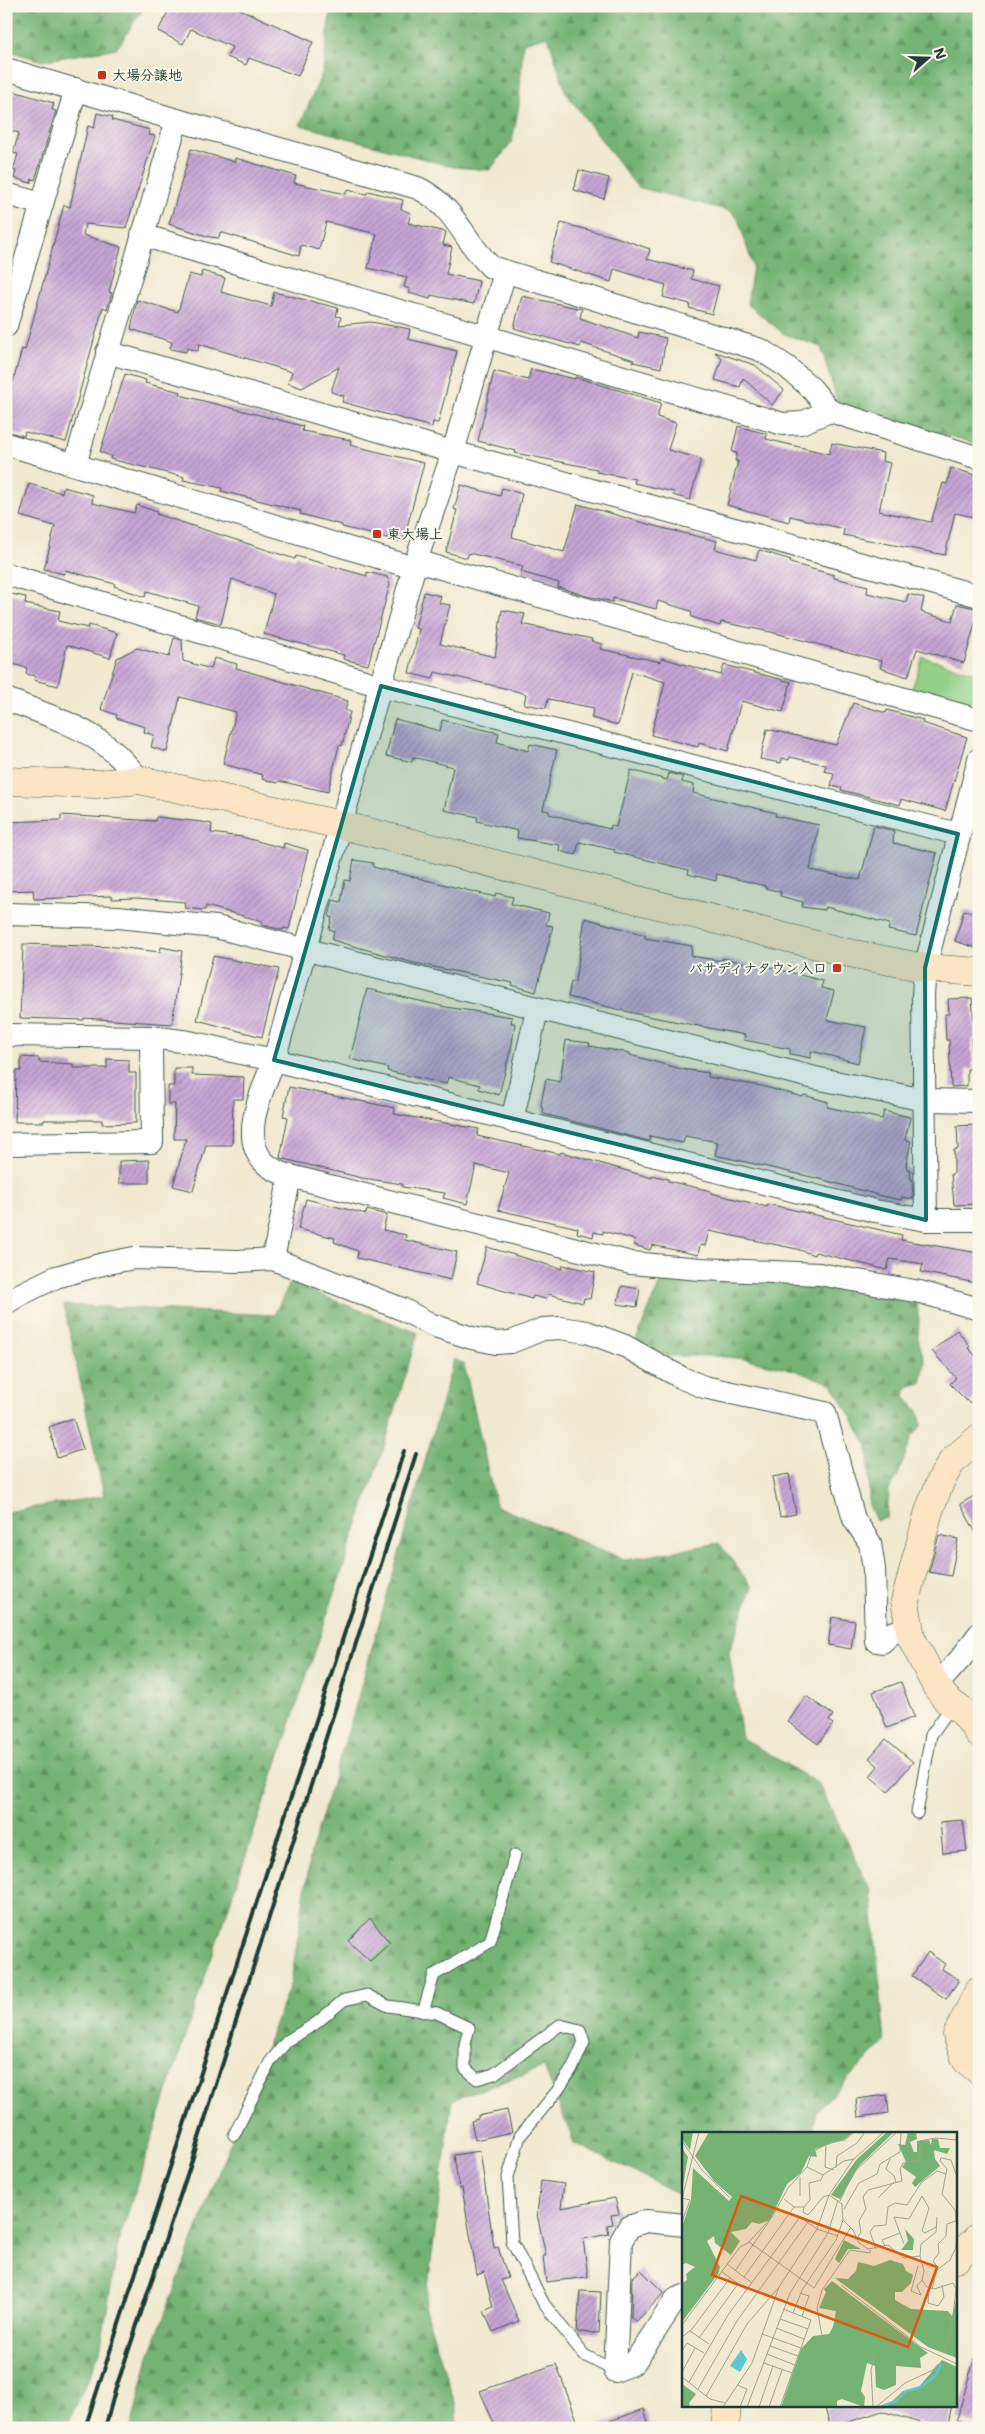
<svg xmlns="http://www.w3.org/2000/svg" width="985" height="2434" viewBox="0 0 985 2434" font-family="'Shantell Sans','Klee One',sans-serif">
	<defs>
		<pattern id="forest-firs" width="22" height="20" patternUnits="userSpaceOnUse" patternTransform="scale(1.25)"><rect width="22" height="20" fill="#75b374"/><path d="M5 1l3.5 6h-7zM16 11l3.5 6h-7z" fill="#5f9360"/></pattern>
		<pattern id="building-hatch" width="6" height="6" patternUnits="userSpaceOnUse" patternTransform="scale(1.25)"><rect width="6" height="6" fill="#c7a6d7"/><path d="M-1 1l2-2M0 6l6-6M5 7l2-2" fill="none" stroke="#a188af"/></pattern>
	</defs>
	<rect width="100%" height="100%" fill="#fbf7ec"/>
	<filter id="ink" filterUnits="userSpaceOnUse"><feTurbulence type="fractalNoise" baseFrequency=".02" numOctaves="2"/><feDisplacementMap in="SourceGraphic" scale="10" xChannelSelector="R" yChannelSelector="G"/><feConvolveMatrix kernelMatrix="1 2 1 2 8 2 1 2 1" color-interpolation-filters="sRGB"/></filter>
	<filter id="wash" filterUnits="userSpaceOnUse"><feTurbulence type="fractalNoise" baseFrequency=".0096" numOctaves="4" result="noise"/><feDisplacementMap in="SourceGraphic" scale="20" xChannelSelector="R" yChannelSelector="G"/><feGaussianBlur stdDeviation="1.12" result="paint"/><feColorMatrix in="noise" values="0 0 0 0 0 0 0 0 0 0 0 0 0 0 0 0 0 1.4 0 .05"/><feComposite in="paint" operator="in"/></filter>
	<g filter="url(#wash)">
		<rect width="100%" height="100%" fill="#f1e9d0"/>
		<polygon fill="#92d187" stroke="#58875e" points="923,657 979,674 979,713 909,697"/>
		<g fill="url(#forest-firs)" stroke="#4a7854">
			<polygon points="6,6 145,6 117,48 42,61 6,50"/>
			<polygon points="331,6 979,6 979,444 839,408 821,347 784,334 747,304 753,266 738,219 730,211 637,187 566,93 548,36 523,43 519,105 512,142 490,170 453,167 300,125 323,71"/>
			<polygon points="669,1276 686,1281 758,1277 900,1296 916,1303 919,1319 918,1339 925,1362 921,1383 907,1387 905,1397 918,1411 922,1425 912,1437 899,1473 889,1490 887,1518 876,1521 869,1505 868,1446 832,1384 794,1370 746,1359 715,1356 666,1356 636,1340 660,1283"/>
			<polygon points="290,1283 418,1333 384,1447 193,2012 119,2240 99,2356 66,2428 6,2428 6,1512 104,1496 64,1305 274,1315"/>
			<polygon points="454,1359 464,1364 496,1506 626,1560 719,1543 752,1587 729,1652 742,1738 819,1784 871,1891 885,2042 816,2111 813,2133 684,2133 684,2196 574,2143 544,2067 452,2100 425,2309 457,2410 458,2428 131,2428 149,2356 291,1982 311,1852 353,1715"/>
		</g>
		<g id="blocks">
			<g fill="url(#building-hatch)">
				<polygon points="171,6 233,6 313,42 298,76 249,58 246,65 227,57 232,47 191,29 183,44 158,31"/>
				<polygon points="6,89 54,103 52,110 56,111 35,180 32,179 31,183 14,178 16,171 13,170 18,154 13,153 19,133 6,129"/>
				<polygon points="97,113 113,117 112,120 150,130 149,135 155,136 126,228 85,224 83,235 121,247 109,292 112,293 107,309 103,307 66,442 25,432 24,436 6,431 6,407 22,349 25,350 64,205 70,207 88,126 94,128"/>
				<polygon points="191,149 235,162 235,158 296,176 294,183 346,194 347,190 367,194 368,191 403,200 401,209 411,213 408,223 446,232 443,245 452,247 446,274 479,281 474,304 431,295 430,299 409,293 410,289 404,287 407,277 368,268 377,234 326,222 319,250 301,245 299,256 220,232 219,238 210,237 169,224"/>
				<polygon points="579,170 609,178 604,199 574,190"/>
				<polygon points="561,223 616,237 650,249 647,259 693,271 691,279 719,286 712,314 689,308 690,304 663,297 666,285 614,269 611,282 549,262"/>
				<polygon points="202,271 225,278 221,292 271,306 274,292 338,308 336,316 341,317 339,325 371,322 410,329 408,339 457,351 438,423 433,422 432,427 342,402 344,396 331,392 339,367 302,388 288,383 292,372 199,344 198,351 187,348 186,352 170,349 172,342 131,329 137,300 178,312 189,274 201,277"/>
				<polygon points="522,296 582,309 580,318 638,338 639,332 666,338 661,368 633,362 634,360 581,343 580,347 514,328"/>
				<polygon points="715,352 755,365 784,390 772,405 743,378 740,387 715,380 722,358"/>
				<polygon points="531,369 575,379 575,377 661,403 657,417 676,423 668,450 701,459 690,500 673,495 674,492 634,483 635,479 596,472 597,469 515,453 516,451 478,441 494,371 528,380"/>
				<polygon points="125,374 146,380 145,383 181,392 180,395 303,426 302,431 351,440 350,445 424,463 403,542 342,527 342,525 300,514 301,511 221,491 222,488 183,480 184,477 110,459 111,456 100,452"/>
				<polygon points="738,426 767,434 766,439 829,454 832,443 883,453 882,461 890,463 879,511 931,522 943,483 947,484 951,468 979,476 979,518 955,513 945,555 843,535 844,529 790,516 789,522 727,505 738,461 735,461 737,453 732,452"/>
				<polygon points="29,484 62,493 63,487 93,495 92,503 134,513 137,505 157,512 156,514 295,559 296,556 367,576 367,572 387,577 390,584 368,665 343,659 344,655 264,634 274,594 232,579 221,624 195,617 198,606 147,591 145,597 114,586 115,584 65,570 64,574 44,569 55,526 20,516"/>
				<polygon points="461,485 500,496 502,488 522,494 512,537 564,552 578,504 658,527 717,541 715,549 756,560 759,550 791,560 790,563 834,575 834,578 868,586 867,593 906,602 908,594 924,598 921,612 952,621 957,604 979,609 964,663 917,649 908,677 880,668 882,661 771,632 721,622 720,626 692,617 691,611 658,601 656,609 613,598 613,602 587,596 558,587 559,583 521,572 523,566 469,553 467,558 446,552 457,510 454,509"/>
				<polygon points="424,592 441,596 439,603 450,605 440,644 495,657 502,610 525,614 522,624 592,639 591,641 602,644 600,649 661,662 662,658 721,675 724,665 791,682 783,712 741,701 728,751 699,743 698,747 651,735 665,682 632,672 618,725 591,718 594,708 548,699 546,708 524,704 526,694 508,689 435,672 433,679 409,673 419,629 415,628"/>
				<polygon points="6,593 26,597 25,604 60,611 58,621 88,628 89,625 117,633 110,658 67,645 58,686 34,680 35,676 26,674 27,668 6,662"/>
				<polygon points="174,638 182,640 183,661 211,669 214,658 237,664 236,668 348,701 345,710 350,712 342,746 339,745 328,792 279,781 278,783 262,779 263,775 223,764 236,712 180,697 167,752 151,747 154,735 144,732 145,727 116,718 117,715 101,709 117,658 137,648 169,657"/>
				<polygon points="853,703 886,713 887,710 923,720 922,723 967,737 945,811 901,799 900,805 841,790 842,788 831,786 834,773 824,771 826,765 790,757 789,760 782,758 781,763 760,759 767,729 836,745"/>
				<polygon points="395,719 440,731 442,720 499,733 497,742 528,751 530,744 557,750 543,810 549,811 549,814 610,829 611,825 616,827 631,770 667,780 669,773 683,777 682,782 694,785 693,793 776,813 775,816 819,825 810,870 860,880 874,826 894,831 893,843 937,853 916,936 888,930 890,924 826,907 825,910 802,907 803,902 780,896 781,892 765,888 765,886 717,874 716,881 688,874 689,870 614,852 615,850 579,842 576,855 559,851 560,845 517,838 518,831 477,821 478,817 444,810 453,767 413,757 412,762 386,756"/>
				<polygon points="61,815 155,821 156,817 202,822 212,824 211,833 242,837 283,848 284,843 308,850 289,929 284,928 283,930 262,925 262,921 206,906 205,910 185,908 186,902 136,898 112,899 112,896 34,899 33,890 6,891 6,822 61,820"/>
				<polygon points="354,860 373,863 373,867 495,897 496,893 513,897 511,904 549,913 546,925 553,926 536,992 512,985 513,983 414,963 332,940 334,931 329,929 332,918 329,917 333,900 341,902 345,880 350,881"/>
				<polygon points="964,910 979,914 979,949 955,941"/>
				<polygon points="585,918 645,935 645,938 692,946 691,956 722,961 722,958 762,967 762,965 823,981 821,988 834,991 827,1020 866,1027 858,1063 811,1051 811,1058 790,1054 790,1049 744,1040 745,1035 637,1014 568,997 571,982 575,982"/>
				<polygon points="23,944 116,947 160,952 161,947 182,951 172,1024 84,1018 84,1020 20,1018"/>
				<polygon points="213,956 279,969 262,1037 197,1020"/>
				<polygon points="367,989 446,1007 512,1017 511,1023 515,1023 512,1044 499,1095 479,1089 480,1085 448,1077 446,1084 387,1071 388,1068 350,1059"/>
				<polygon points="972,998 975,1038 971,1039 973,1069 967,1069 967,1086 951,1087 949,1040 946,1040 945,1014 949,1014 948,999"/>
				<polygon points="566,1040 590,1043 589,1046 630,1053 630,1055 681,1069 709,1073 708,1077 761,1086 803,1097 804,1095 828,1102 827,1107 882,1119 884,1111 910,1117 905,1140 911,1141 906,1165 907,1169 911,1170 910,1178 912,1179 913,1199 902,1197 901,1200 882,1196 820,1179 715,1155 718,1142 685,1136 683,1143 650,1136 649,1141 544,1114 541,1104 546,1079 560,1082"/>
				<polygon points="21,1057 39,1058 39,1062 73,1064 73,1068 107,1068 107,1059 129,1060 129,1073 136,1073 136,1123 102,1124 102,1120 44,1120 44,1122 15,1122 16,1071 21,1071"/>
				<polygon points="174,1068 192,1068 192,1075 244,1077 243,1099 233,1099 232,1145 206,1145 193,1191 173,1186 186,1139 174,1139 175,1104 168,1104 168,1086 174,1086"/>
				<polygon points="289,1087 395,1108 394,1114 479,1129 477,1136 560,1154 561,1152 652,1178 652,1175 668,1179 668,1181 711,1191 711,1193 767,1207 768,1204 902,1235 901,1240 979,1253 979,1278 977,1278 976,1283 921,1272 923,1264 890,1259 887,1270 815,1252 814,1255 797,1249 709,1231 705,1246 700,1245 698,1255 652,1245 650,1250 634,1245 636,1240 603,1231 603,1234 594,1232 593,1237 577,1233 578,1228 498,1210 509,1173 476,1165 467,1204 443,1198 445,1193 402,1187 402,1184 362,1178 280,1158 288,1117 283,1116"/>
				<polygon points="975,1125 979,1195 974,1195 975,1204 954,1205 951,1174 954,1173 954,1150 958,1149 957,1126"/>
				<polygon points="149,1160 149,1183 119,1183 119,1161"/>
				<polygon points="306,1199 366,1214 367,1210 387,1215 383,1230 406,1235 405,1240 457,1252 451,1280 357,1258 358,1251 334,1242 335,1238 298,1229"/>
				<polygon points="487,1247 562,1269 563,1265 595,1272 590,1299 584,1298 583,1303 548,1294 546,1299 533,1296 532,1299 477,1283"/>
				<polygon points="622,1286 640,1289 637,1307 617,1304"/>
				<polygon points="957,1330 970,1346 968,1348 979,1359 979,1394 969,1403 950,1384 956,1378 932,1351"/>
				<polygon points="73,1418 83,1449 57,1458 49,1427"/>
				<polygon points="789,1474 796,1514 780,1517 772,1477"/>
				<polygon points="979,1493 979,1538 960,1504"/>
				<polygon points="939,1535 958,1539 951,1576 929,1572"/>
				<polygon points="832,1617 855,1621 851,1649 828,1645"/>
				<polygon points="901,1682 914,1717 887,1728 873,1692"/>
				<polygon points="806,1696 833,1715 829,1721 833,1724 818,1744 788,1722"/>
				<polygon points="886,1739 913,1762 888,1792 870,1776 878,1766 869,1758"/>
				<polygon points="963,1820 967,1851 943,1853 940,1822"/>
				<polygon points="370,1918 390,1943 370,1961 348,1941"/>
				<polygon points="928,1952 945,1964 942,1969 959,1980 946,1999 912,1976"/>
				<polygon points="887,2095 889,2113 858,2117 856,2099"/>
				<polygon points="507,2110 512,2132 475,2140 471,2121 478,2119 478,2116"/>
				<polygon points="480,2151 494,2248 498,2247 508,2278 501,2280 519,2321 493,2332 484,2311 493,2307 484,2272 477,2275 462,2188 459,2189 454,2155"/>
				<polygon points="541,2181 564,2184 561,2208 615,2198 619,2214 611,2215 613,2224 607,2225 609,2234 583,2239 588,2277 546,2282 543,2256 546,2256 537,2214"/>
				<polygon points="641,2270 664,2293 636,2322 631,2317 632,2278"/>
				<polygon points="580,2291 601,2292 599,2333 577,2332"/>
				<polygon points="974,2359 979,2360 979,2409 974,2424 957,2419"/>
				<polygon points="556,2364 580,2428 496,2428 480,2391"/>
				<polygon points="837,2405 952,2405 947,2428 926,2425 882,2411 831,2428 825,2409"/>
				<polygon points="644,2409 650,2428 599,2428 599,2425"/>
			</g>
		</g>
	</g>
	<g filter="url(#ink)">
		<use href="#blocks" fill-opacity="0" stroke="#3e574b" stroke-width="1"/>
		<g fill="none" stroke-linecap="round" stroke-linejoin="round">
			<defs>
				<g id="lane">
					<polyline points="917,1813 931,1735 953,1704"/>
					<polyline points="423,2012 434,1975 490,1942 515,1855"/>
					<polyline points="234,2135 270,2062 287,2041 315,2024 344,2000 367,1995 388,2006 437,2013 469,2028 465,2044 465,2068 477,2079 494,2074 560,2025 580,2030 584,2042 573,2067 558,2090 520,2136 508,2177 512,2242 544,2304 584,2355 615,2371"/>
				</g>
				<g id="street">
					<path d="M6 69 177 120 418 188C456 207 462 239 491 267L761 350 787 367 811 388 830 411 979 458"/>
					<polyline points="6,194 42,204"/>
					<polyline points="142,235 783,424 801,423 830,411"/>
					<path d="M505 272 453 452 416 561 274 1060C264 1088 239 1134 263 1161 270 1169 280 1173 290 1176L631 1263 700 1269 819 1274 920 1292 979 1309"/>
					<polyline points="6,326 76,89"/>
					<polyline points="107,352 453,452 979,596"/>
					<polyline points="6,444 414,568"/>
					<polyline points="75,464 177,120"/>
					<polyline points="416,561 979,720"/>
					<polyline points="6,574 381,686 958,834"/>
					<path d="M6 699C36 711 75 723 101 742 116 752 128 766 140 780"/>
					<polyline points="6,914 118,917 216,927 815,1078 925,1100 979,1101"/>
					<polyline points="6,1035 151,1037 189,1042 274,1060 875,1211 926,1220 979,1220"/>
					<polyline points="512,1121 537,1010"/>
					<polyline points="6,1144 152,1142 151,1037"/>
					<polyline points="926,1220 923,995 925,968 979,759"/>
					<polyline points="273,1259 290,1176"/>
					<polyline points="6,1303 21,1294 56,1277 103,1264 134,1258 238,1261 273,1259 402,1309 432,1325 472,1338 496,1343 511,1342 543,1329 560,1328 587,1332 625,1346 682,1378 704,1387 825,1413 854,1519 870,1543 874,1569 876,1641 882,1642 892,1633 908,1628"/>
					<polyline points="936,1686 962,1657 979,1634"/>
					<polyline points="684,2225 646,2221 629,2227 621,2241 615,2371 634,2363 676,2299 684,2296"/>
				</g>
				<g id="secondary">
					<polyline points="6,781 96,784 140,780 341,825 844,952 925,968 979,972"/>
					<polyline points="979,1438 953,1460 941,1480 929,1511 905,1601 911,1637 936,1686 947,1700 962,1711 979,1733"/>
					<polyline points="979,1990 957,2035 966,2060 979,2071"/>
					<polyline points="956,2259 979,2236"/>
					<polyline points="725,2428 727,2405"/>
				</g>
			</defs>
			<use href="#lane" stroke="#3e574b" stroke-width="13"/>
			<use href="#street" stroke="#3e574b" stroke-width="24"/>
			<use href="#secondary" stroke="#3e574b" stroke-width="29"/>
			<use href="#lane" stroke="#fff" stroke-width="11"/>
			<use href="#street" stroke="#fff" stroke-width="22"/>
			<use href="#secondary" stroke="#fce5c4" stroke-width="28"/>
			<g stroke="#1f3d34" stroke-width="4">
				<polyline points="85,2428 404,1451"/>
				<polyline points="105,2428 115,2391 193,2157 416,1454"/>
			</g>
		</g>
	</g>
	<path fill="#0f766e" fill-opacity="0.2" stroke="#0f766e" stroke-width="4" stroke-linejoin="round" d="M381 686 958 834 925 968 926 1220 274 1060Z"/>
	<g fill="#c8321e" stroke="#fbf7ec" stroke-width="2">
		<rect x="97" y="70" width="10" height="10" rx="2.5"/>
		<rect x="372" y="529" width="10" height="10" rx="2.5"/>
		<rect x="832" y="963" width="10" height="10" rx="2.5"/>
	</g>
	<g text-anchor="middle" dominant-baseline="central" stroke-width="4" stroke-linejoin="round" paint-order="stroke">
		<g font-size="14" font-weight="bold" fill="#1f3d34" stroke="#fbf7ec" text-anchor="start">
			<text x="112" y="75">大場分譲地</text>
			<text x="387" y="534">東大場上</text>
			<text x="827" y="968" text-anchor="end">パサディナタウン入口</text>
		</g>
	</g>
	<g transform="translate(682 2132)">
		<rect width="275" height="275" fill="#f1e9d0"/>
		<path d="M0 0H11L8 18 0 7ZM27 0H171L163 7 133 17 135 25 127 24 119 41 105 52 88 88 77 92 70 90 64 97 49 100 58 109 49 123 33 111 32 104 25 109 38 135 36 142 0 190V151L5 148 4 142 13 135 4 131 0 133V95L9 68 11 36 47 69 50 65 32 49 13 24ZM205 0H212L177 34 158 67 149 63 175 27ZM226 0H234L235 7 228 10 232 20H235V9L247 8 249 13 250 7H256L258 16H268L265 22 252 18 253 27 258 34 233 55 230 51 234 45 220 35 224 30 216 12 223 13ZM0 16 6 25 0 60ZM223 97 232 107 231 118H219L226 109ZM162 108 179 117H166L157 131 153 127ZM208 128 221 132 224 139 231 143 229 151 220 160H213V168L229 177 266 179 270 184 275 166V226L246 215 153 146 166 147 174 139 176 130 192 134ZM150 149 246 221 238 226 239 236 214 234V253L202 258 194 255 193 234 185 231 179 259 183 265 182 275 160 267 155 269V275H99L119 217 131 204 147 202 151 195 154 179 137 176 144 160 142 157ZM260 228 275 235V275H204L221 259 235 257ZM0 252 14 262 7 271 8 275H0Z" fill="#75b374"/>
		<path d="M59 218 65 227 58 240 48 234Z" fill="#5bc7d3"/>
		<path fill="none" stroke="#5bc7d3" stroke-width="2.5" d="M198 275 214 269 224 259 239 255 254 243 259 232"/>
		<path fill="none" stroke="#9da492" stroke-width="1" d="M0 9 20 38 48 66M144 12 143 35 152 38M208 27 204 37 212 44 214 50M125 35 141 43 162 29 172 27M154 36 155 24 175 11 183 0M275 45 269 28 259 26 258 29 265 37 260 62 273 78 275 95M118 64V45M0 66 8 68 0 90M196 66 212 50M0 67 17 0M102 67 112 75H122L128 68 127 51 139 48 141 43M158 69 171 41 215 0M162 77 177 51 195 42 198 32 218 20 219 0M161 88 171 98 177 111 186 117 206 113 222 126 238 124 242 139 240 148 245 155 252 157 271 151 275 159M175 106 179 100 177 89 184 77 181 65 186 58 220 49 218 37 221 31 238 28V9L253 6 275 8M67 110 132 156 169 95M222 112 212 85 227 87 240 64 247 76 240 99 243 101 254 95M203 114 200 108 218 101M194 117 188 100 192 94 204 93 206 75 213 71 225 73 239 51 255 39 264 42M238 124 239 112 254 100 255 85M88 126 118 85 135 97 156 104M45 132 70 151M236 134 229 159 239 163 235 154 240 148M256 136 251 129 257 121 256 112 264 104 265 92 274 89M53 139 88 88M40 140 65 158M62 145 112 75M159 153 239 215 275 232M247 156 246 171 256 174 262 165 260 153M250 157 255 138 268 128 274 115 275 99M118 161 127 164 120 184M111 181 120 158 154 108 161 88 160 72 147 63 141 65 126 83 121 80 122 75M98 187 126 197M0 193 58 115 66 111 90 85 106 56 125 35 130 20 147 11 163 8 172 0M94 196 122 207M8 199 27 212M80 202 119 216M140 204 135 176 140 158 168 118 188 121V118M0 205 10 197 48 146M17 206 56 152M88 214 116 224M0 219 5 211 22 221M262 220 270 192 274 158M85 222 113 233M82 231 110 241M0 240 13 216M0 245 28 267 43 271M7 250 46 183 88 126M55 253 65 257 58 275M16 257 55 189 126 90M24 264 65 192 97 155M41 275 70 231 97 155 135 97 147 63 171 28 202 0M65 275 108 161 146 101 156 68M77 275 91 234M87 275 100 238M98 275 129 188 101 177M191 275 189 238 193 223M194 275 223 251 251 238 256 232"/>
		<path fill="#de580e" fill-opacity="0.15" stroke="#de580e" stroke-width="2.5" d="M59 64 255 135 226 215 30 143Z"/>
		<rect width="275" height="275" fill="none" stroke="#1f3d34" stroke-width="2.5"/>
	</g>
	<rect width="985" height="2434" fill="none" stroke="#fbf7ec" stroke-width="25"/>
	<g transform="translate(928 58) rotate(70)" stroke="#fbf7ec" stroke-width="4" paint-order="stroke">
	<path d="M0-4L9 19L0 12L-9 19Z" fill="#1f3d34"/>
	<text y="-8" font-size="14" font-weight="bold" text-anchor="middle" fill="#1f3d34">N</text>
	</g>
</svg>
